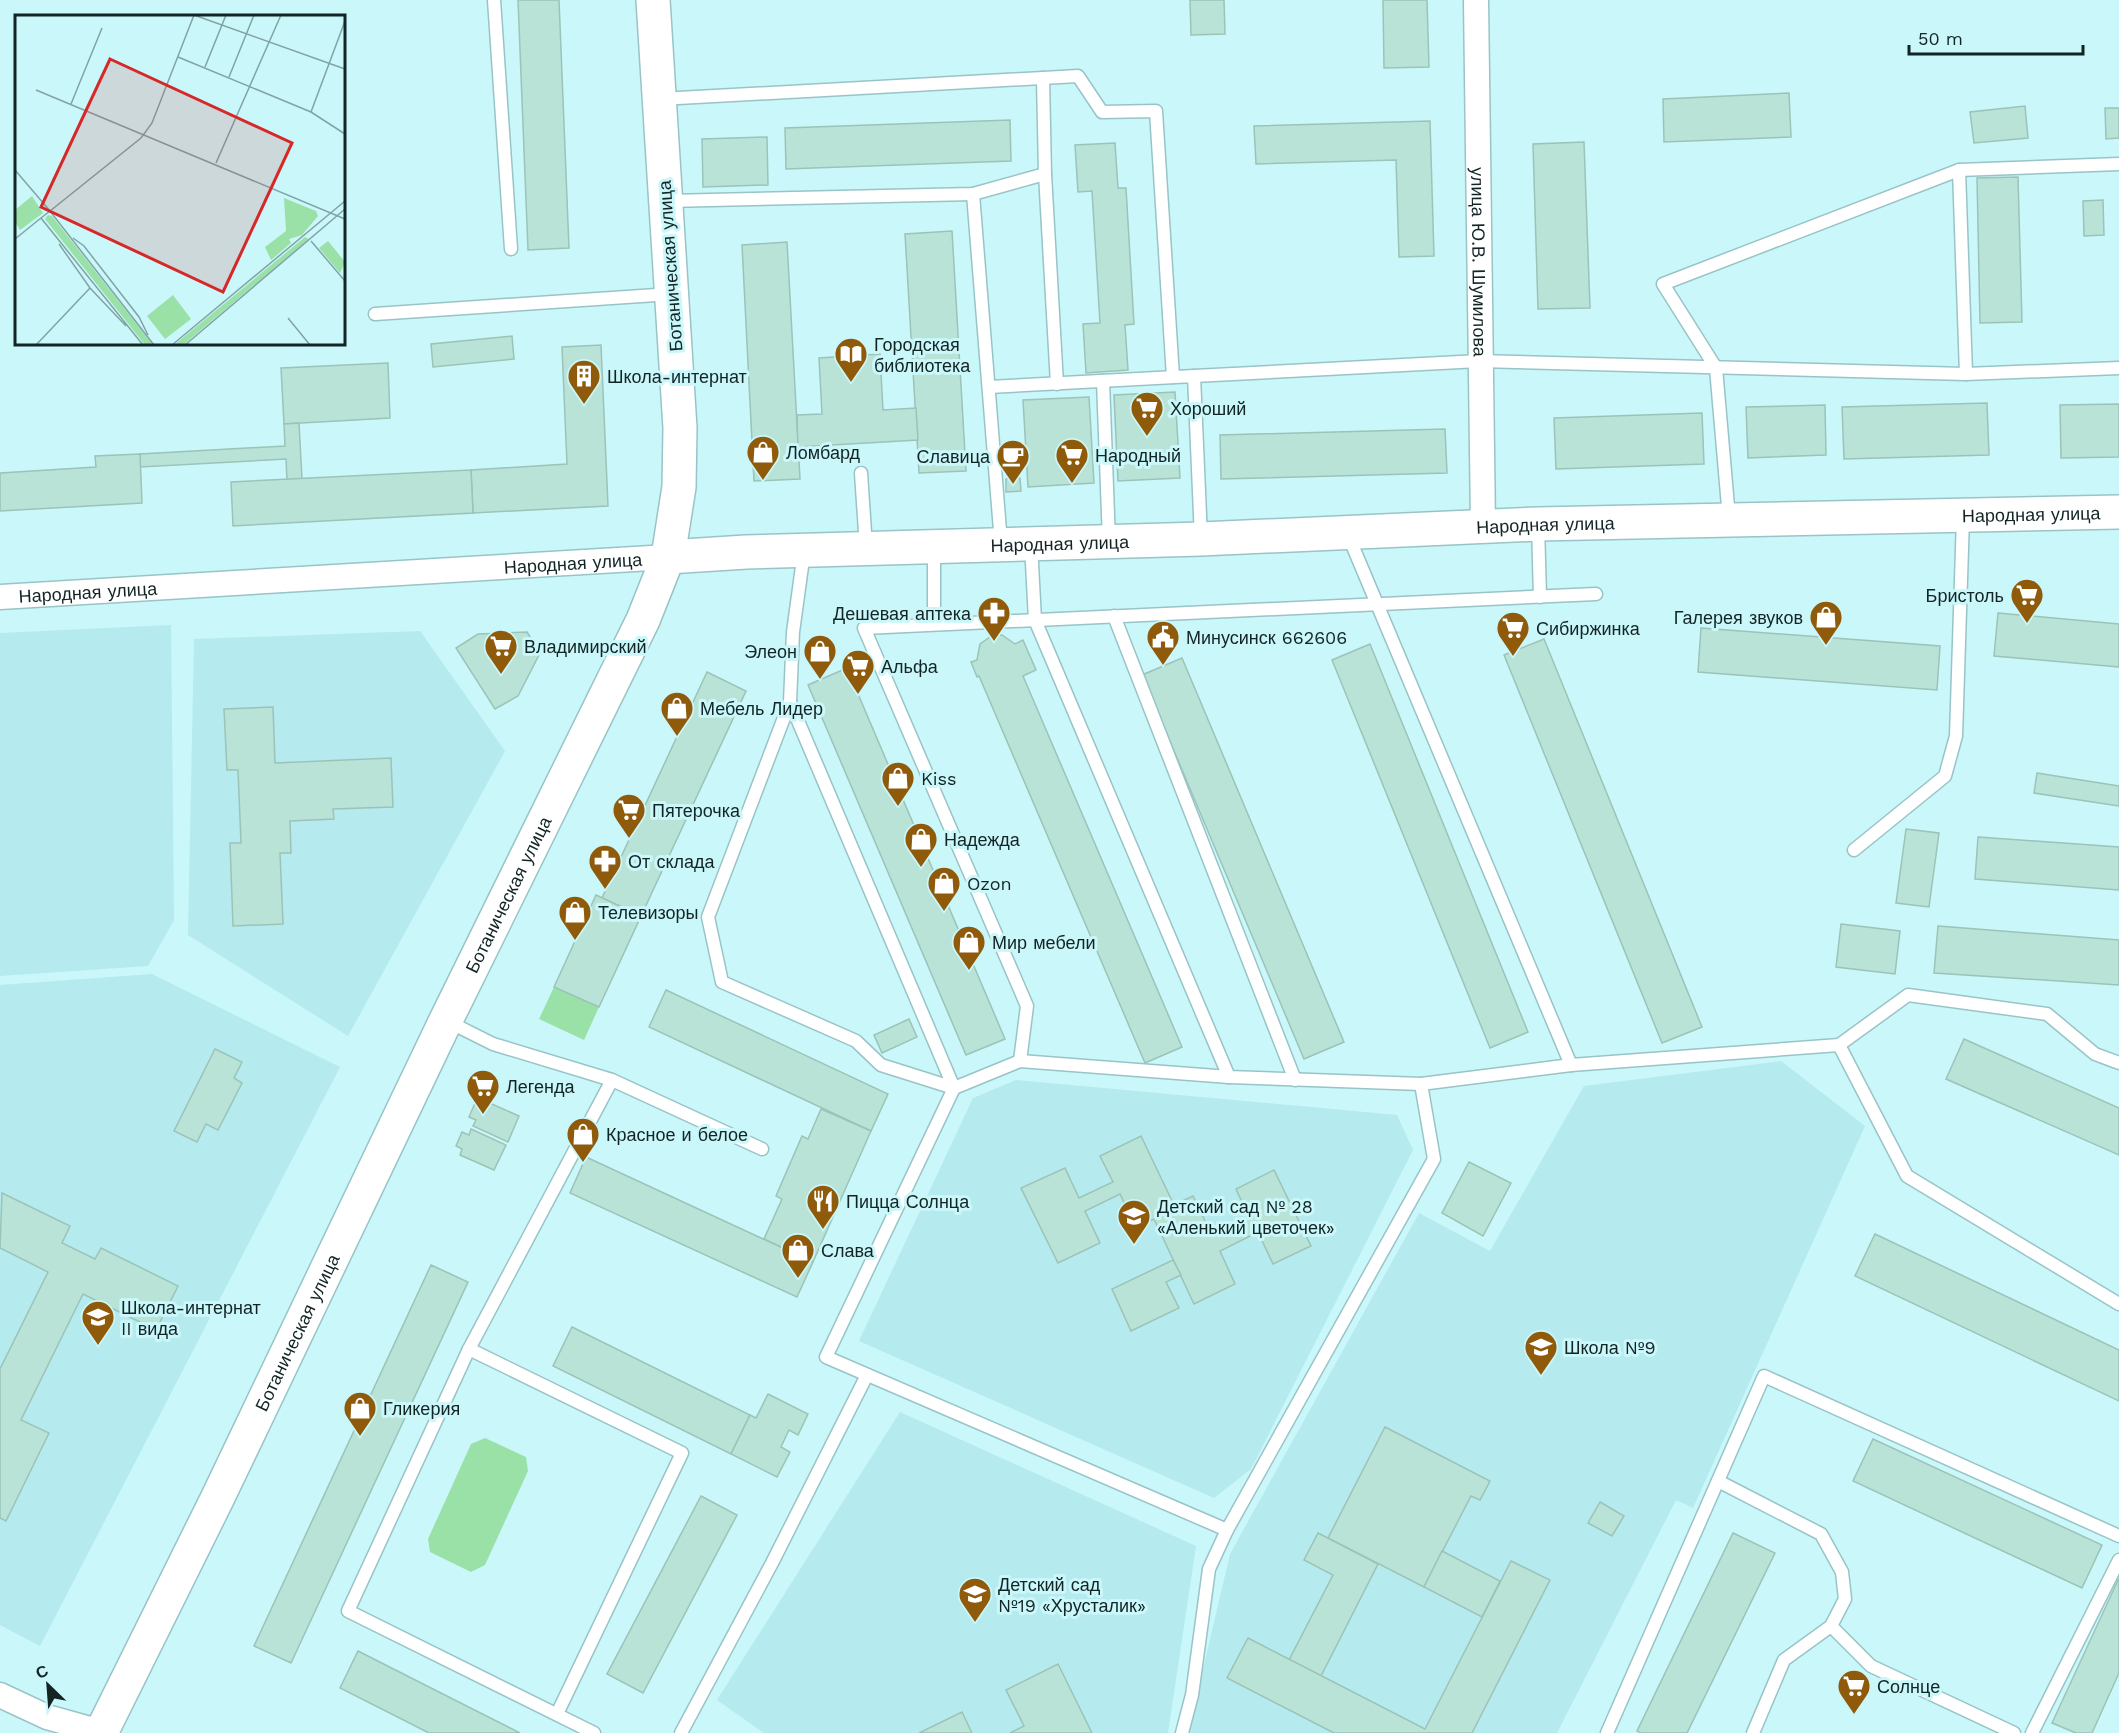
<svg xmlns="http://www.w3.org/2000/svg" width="2119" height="1733" viewBox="0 0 2119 1733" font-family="'Work Sans',sans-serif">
	<rect width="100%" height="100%" fill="#caf7fa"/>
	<g fill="#b5eaef">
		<polygon points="171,625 174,920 148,966 0,976 0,633"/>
		<polygon points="420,631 505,751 348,1036 188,935 194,639"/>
		<polygon points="152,974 340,1067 40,1646 0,1625 0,985"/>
		<polygon points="1781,1061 1865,1126 1693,1508 1676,1500 1557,1733 1188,1733 1230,1554 1419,1213 1490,1251 1584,1086"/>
		<polygon points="1016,1080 1397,1115 1413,1150 1251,1469 1214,1498 859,1341 973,1098"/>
		<polygon points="900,1412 1196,1546 1168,1733 764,1733 717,1700"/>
	</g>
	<g fill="#9ae1a7">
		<polygon points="554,987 599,1007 584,1040 539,1019"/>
		<polygon points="485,1438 526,1457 528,1471 485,1565 471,1572 430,1552 428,1539 471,1444"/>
	</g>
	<g fill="#bae3d8" stroke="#9bc3b8" stroke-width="1.5">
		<polygon points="518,0 559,0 569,248 528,250"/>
		<polygon points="1190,0 1224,0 1225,34 1191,35"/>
		<polygon points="1383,0 1427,0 1429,67 1384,68"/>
		<polygon points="1789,93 1791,137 1664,142 1663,99"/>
		<polygon points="2025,106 2028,138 1974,143 1970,112"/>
		<polygon points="2105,108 2119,108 2119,138 2106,139"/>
		<polygon points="1010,120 1011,161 786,169 785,128"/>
		<polygon points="1430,121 1434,256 1399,257 1396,160 1256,164 1254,126"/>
		<polygon points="767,137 768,185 703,187 702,139"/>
		<polygon points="1584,142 1590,308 1538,309 1533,144"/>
		<polygon points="1115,143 1118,188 1126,188 1134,324 1125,325 1128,370 1086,373 1083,324 1100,323 1092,191 1078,192 1075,145"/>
		<polygon points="2018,177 2022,322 1980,323 1977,178"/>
		<polygon points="2103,200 2104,235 2084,236 2083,201"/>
		<polygon points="952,231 966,471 919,473 905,234"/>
		<polygon points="787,242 800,479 754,481 742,245"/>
		<polygon points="512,336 514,359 433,367 431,344"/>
		<polygon points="601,345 608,506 473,513 471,470 567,464 562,347"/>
		<polygon points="880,354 883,410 916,408 918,440 798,447 797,415 822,414 819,358"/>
		<polygon points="388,363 390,418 284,424 281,368"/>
		<polygon points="1175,392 1180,478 1118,481 1114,395"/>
		<polygon points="1089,397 1094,483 1028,487 1023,400"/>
		<polygon points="1987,403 1989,455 1844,459 1842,407"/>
		<polygon points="2119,404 2119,457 2061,458 2060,405"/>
		<polygon points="1825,405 1826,455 1748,458 1746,407"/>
		<polygon points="1702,413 1704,464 1556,469 1554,418"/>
		<polygon points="299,423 302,479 287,480 286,459 140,467 140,454 285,446 284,424"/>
		<polygon points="1445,429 1447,473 1221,479 1220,435"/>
		<polygon points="140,454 142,503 0,511 0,473 96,467 95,456"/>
		<polygon points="471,470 473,513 233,526 231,482"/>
		<polygon points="1020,478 1021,491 1006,492 1006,479"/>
		<polygon points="1998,613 2119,624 2119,667 1994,656"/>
		<polygon points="1701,628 1940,646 1937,690 1698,672"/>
		<polygon points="527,632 540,653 518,696 495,709 456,648 478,634"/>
		<polygon points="993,635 1002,635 1015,644 1023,640 1036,670 1023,676 1182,1047 1145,1063 979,676 977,677 971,662 977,660 980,644"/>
		<polygon points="1544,639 1702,1027 1662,1043 1504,655"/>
		<polygon points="1370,644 1528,1032 1490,1048 1332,660"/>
		<polygon points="1182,658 1344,1042 1304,1059 1142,675"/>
		<polygon points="847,668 1005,1039 966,1055 808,685"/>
		<polygon points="707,672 746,691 641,916 602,898"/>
		<polygon points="273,707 275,763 391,758 393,807 333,809 334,819 290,821 291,853 280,853 283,924 233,926 230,843 241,843 238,770 227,770 224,709"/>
		<polygon points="2037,773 2119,786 2119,806 2034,793"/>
		<polygon points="1906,829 1939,833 1929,907 1896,903"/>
		<polygon points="1978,837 2119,847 2119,890 1975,879"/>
		<polygon points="596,895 641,916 599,1007 554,987"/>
		<polygon points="1841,924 1900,931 1895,974 1836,967"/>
		<polygon points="1938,926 2119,940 2119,985 1934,973"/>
		<polygon points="666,990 888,1094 871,1131 649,1027"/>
		<polygon points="909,1019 917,1037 882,1053 874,1035"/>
		<polygon points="1964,1039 2119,1108 2119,1155 1946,1079"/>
		<polygon points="215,1049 242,1062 234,1078 242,1083 218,1130 206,1124 197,1142 174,1131"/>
		<polygon points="485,1101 519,1116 508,1142 473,1126 476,1120 469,1117 475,1103 482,1106"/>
		<polygon points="821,1109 871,1131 813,1262 764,1239 782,1199 776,1196 802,1136 808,1139"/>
		<polygon points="471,1129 506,1145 494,1170 460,1155 462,1149 456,1146 462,1132 469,1135"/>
		<polygon points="1141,1136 1174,1205 1193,1196 1212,1235 1249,1217 1236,1189 1274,1170 1311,1246 1273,1264 1258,1232 1220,1251 1235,1284 1194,1304 1154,1219 1136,1228 1120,1194 1085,1211 1100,1243 1058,1263 1021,1188 1065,1168 1079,1198 1113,1182 1100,1156"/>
		<polygon points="586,1157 813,1262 797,1297 570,1193"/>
		<polygon points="1469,1162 1511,1183 1483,1236 1442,1213"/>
		<polygon points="2,1193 70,1226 62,1243 95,1259 101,1248 178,1286 156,1330 83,1294 21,1420 49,1433 6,1521 0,1518 0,1369 48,1272 0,1248"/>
		<polygon points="1875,1234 2119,1350 2119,1401 1855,1276"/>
		<polygon points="1173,1260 1181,1275 1166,1282 1179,1308 1131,1331 1112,1289"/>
		<polygon points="431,1265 468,1282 291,1663 254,1646"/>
		<polygon points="572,1327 750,1415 731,1454 553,1366"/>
		<polygon points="768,1394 808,1414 798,1435 789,1430 781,1447 790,1452 777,1477 731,1454 750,1415 756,1418"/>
		<polygon points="1385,1427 1490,1481 1480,1500 1471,1496 1424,1587 1328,1538"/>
		<polygon points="1873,1439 2102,1545 2082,1588 1853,1481"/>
		<polygon points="701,1496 737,1515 643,1693 607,1674"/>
		<polygon points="1600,1502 1624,1516 1612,1536 1588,1523"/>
		<polygon points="1318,1533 1378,1564 1321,1676 1289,1660 1333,1575 1304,1560"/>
		<polygon points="1733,1533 1775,1553 1687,1733 1641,1733 1637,1731"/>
		<polygon points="1442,1551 1500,1581 1482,1617 1424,1587"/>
		<polygon points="1511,1561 1550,1580 1472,1733 1334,1733 1227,1678 1248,1638 1425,1729"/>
		<polygon points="2119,1578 2119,1673 2092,1733 2076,1733 2052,1723"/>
		<polygon points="358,1651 431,1688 520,1733 429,1733 340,1688"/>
		<polygon points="1058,1664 1092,1733 1010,1733 1024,1726 1006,1690"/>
		<polygon points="962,1712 972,1733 919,1733"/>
	</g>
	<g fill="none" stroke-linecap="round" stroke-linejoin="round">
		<defs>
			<g id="lane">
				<polyline points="494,0 511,249"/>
				<polyline points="660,99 1078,76 1102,112 1156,111 1173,377"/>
				<polyline points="1959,170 1966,374"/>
				<polyline points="1045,174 1057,384"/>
				<polyline points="973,194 1001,543"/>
				<polyline points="668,201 973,194 1045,174 1043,78"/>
				<polyline points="375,314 671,294"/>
				<polyline points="1194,376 1479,361 1966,374 2119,368"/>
				<polyline points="1103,381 1109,541"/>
				<polyline points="989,387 1194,376 1201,538"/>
				<polyline points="861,473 866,547"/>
				<polyline points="1729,518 1716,368 1663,284 1959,170 2119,164"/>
				<polyline points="1538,525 1540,597"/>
				<polyline points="1348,535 1571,1065"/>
				<polyline points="1031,545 1035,620 1229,1077"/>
				<polyline points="804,552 793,632 790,702 708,917 722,982 856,1041 881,1065 954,1088"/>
				<polyline points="1114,616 1295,1080"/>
				<polyline points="934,623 934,548"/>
				<polyline points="790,702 954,1088"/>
				<polyline points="1854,850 1945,776 1956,736 1963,517"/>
				<polyline points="447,1021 493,1044 612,1080 762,1149"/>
				<polyline points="1839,1045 1907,1176 2119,1304"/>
				<polyline points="1020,1061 1027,1006 864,628 1596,594"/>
				<polyline points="469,1349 682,1453 557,1714"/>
				<polyline points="1718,1481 1821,1534 1842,1572 1845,1599 1831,1626 1784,1660 1753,1733"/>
				<polyline points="1227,1530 826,1357 954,1088 1020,1061 1229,1077 1421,1084 1571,1065 1839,1045 1908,995 2047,1014 2095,1054 2119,1063"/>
				<polyline points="1831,1626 1871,1666 2014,1733"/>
				<polyline points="594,1733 348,1611 469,1349 612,1080"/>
				<polyline points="681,1733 772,1563 867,1375"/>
				<polyline points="1182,1733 1192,1695 1209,1569 1227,1530 1434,1159 1421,1084"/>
				<polyline points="1607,1733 1764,1376 2119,1536"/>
				<polyline points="2032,1733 2119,1560"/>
			</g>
			<g id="street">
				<path id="s1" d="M1476 0 1483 526"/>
				<path id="s2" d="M0 597 668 557"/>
				<polyline points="0,1695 47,1717 101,1732"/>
			</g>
			<g id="secondary">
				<path id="s3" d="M668 557 746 552 1201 539 1538 524 2119 512"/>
				<path id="s4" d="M101 1733 218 1497 446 1020 643 620 668 557 679 487 680 428 653 0"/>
			</g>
		</defs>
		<use href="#lane" stroke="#99c4c7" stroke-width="15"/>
		<use href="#street" stroke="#99c4c7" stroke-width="27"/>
		<use href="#secondary" stroke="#99c4c7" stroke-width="36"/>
		<use href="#lane" stroke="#fff" stroke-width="12"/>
		<use href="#street" stroke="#fff" stroke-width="24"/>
		<use href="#secondary" stroke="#fff" stroke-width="33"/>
	</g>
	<defs>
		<symbol id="library-pin" viewBox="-11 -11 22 30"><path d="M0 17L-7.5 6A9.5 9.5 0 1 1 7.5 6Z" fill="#8f5b0b" stroke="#caf7fa"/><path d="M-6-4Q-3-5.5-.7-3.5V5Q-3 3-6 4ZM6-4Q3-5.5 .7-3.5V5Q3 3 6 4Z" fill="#fff"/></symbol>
		<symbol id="building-pin" viewBox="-11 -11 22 30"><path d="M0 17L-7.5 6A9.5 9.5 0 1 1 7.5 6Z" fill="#8f5b0b" stroke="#caf7fa"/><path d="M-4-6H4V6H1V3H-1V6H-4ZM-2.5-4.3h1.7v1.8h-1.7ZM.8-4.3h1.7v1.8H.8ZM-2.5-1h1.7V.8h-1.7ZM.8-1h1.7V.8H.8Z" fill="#fff"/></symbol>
		<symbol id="supermarket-pin" viewBox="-11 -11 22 30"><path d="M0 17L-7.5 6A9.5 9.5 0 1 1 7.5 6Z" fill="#8f5b0b" stroke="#caf7fa"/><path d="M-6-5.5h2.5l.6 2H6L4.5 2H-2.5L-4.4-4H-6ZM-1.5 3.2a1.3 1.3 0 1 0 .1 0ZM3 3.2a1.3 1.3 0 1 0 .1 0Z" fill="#fff"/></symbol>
		<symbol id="shop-pin" viewBox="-11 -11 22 30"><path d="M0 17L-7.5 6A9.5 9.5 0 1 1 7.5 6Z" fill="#8f5b0b" stroke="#caf7fa"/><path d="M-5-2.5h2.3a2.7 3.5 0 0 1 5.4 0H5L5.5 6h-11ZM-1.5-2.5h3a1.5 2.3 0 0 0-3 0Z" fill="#fff"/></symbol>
		<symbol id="cafe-pin" viewBox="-11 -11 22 30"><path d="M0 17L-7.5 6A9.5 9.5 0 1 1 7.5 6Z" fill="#8f5b0b" stroke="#caf7fa"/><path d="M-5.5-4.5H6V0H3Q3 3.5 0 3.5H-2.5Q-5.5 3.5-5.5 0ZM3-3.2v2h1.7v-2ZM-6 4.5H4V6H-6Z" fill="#fff"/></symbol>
		<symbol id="pharmacy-pin" viewBox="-11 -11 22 30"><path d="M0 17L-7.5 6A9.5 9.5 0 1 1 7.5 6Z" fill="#8f5b0b" stroke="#caf7fa"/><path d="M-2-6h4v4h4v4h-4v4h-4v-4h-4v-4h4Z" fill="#fff"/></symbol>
		<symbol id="civic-pin" viewBox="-11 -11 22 30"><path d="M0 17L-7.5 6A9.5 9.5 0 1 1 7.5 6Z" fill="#8f5b0b" stroke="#caf7fa"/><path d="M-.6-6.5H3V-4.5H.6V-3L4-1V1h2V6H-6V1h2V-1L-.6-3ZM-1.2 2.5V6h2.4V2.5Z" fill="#fff"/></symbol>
		<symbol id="restaurant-pin" viewBox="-11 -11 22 30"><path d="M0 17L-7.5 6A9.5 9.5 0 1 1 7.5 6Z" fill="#8f5b0b" stroke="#caf7fa"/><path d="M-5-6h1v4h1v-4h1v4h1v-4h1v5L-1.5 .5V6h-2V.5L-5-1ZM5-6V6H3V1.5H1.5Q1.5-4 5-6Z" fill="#fff"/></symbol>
		<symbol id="school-pin" viewBox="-11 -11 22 30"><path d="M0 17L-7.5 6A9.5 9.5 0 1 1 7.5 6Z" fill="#8f5b0b" stroke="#caf7fa"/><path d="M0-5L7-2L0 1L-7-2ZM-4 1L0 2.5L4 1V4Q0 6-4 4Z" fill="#fff"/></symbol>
	</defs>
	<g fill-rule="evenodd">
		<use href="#library-pin" x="832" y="335" width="38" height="52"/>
		<use href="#building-pin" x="565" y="357" width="38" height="52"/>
		<use href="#supermarket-pin" x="1128" y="389" width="38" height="52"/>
		<use href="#shop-pin" x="744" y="433" width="38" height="52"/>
		<use href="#supermarket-pin" x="1053" y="436" width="38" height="52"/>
		<use href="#cafe-pin" x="994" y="437" width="38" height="52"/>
		<use href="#supermarket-pin" x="2008" y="576" width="38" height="52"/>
		<use href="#pharmacy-pin" x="975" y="594" width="38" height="52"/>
		<use href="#shop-pin" x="1807" y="598" width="38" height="52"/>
		<use href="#supermarket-pin" x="1494" y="609" width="38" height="52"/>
		<use href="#civic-pin" x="1144" y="618" width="38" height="52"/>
		<use href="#supermarket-pin" x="482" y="627" width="38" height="52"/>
		<use href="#shop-pin" x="801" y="632" width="38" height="52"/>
		<use href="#supermarket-pin" x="839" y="647" width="38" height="52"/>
		<use href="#shop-pin" x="658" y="689" width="38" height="52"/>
		<use href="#shop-pin" x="879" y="759" width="38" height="52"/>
		<use href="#supermarket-pin" x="610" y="791" width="38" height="52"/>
		<use href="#shop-pin" x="902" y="820" width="38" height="52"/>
		<use href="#pharmacy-pin" x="586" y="842" width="38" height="52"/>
		<use href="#shop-pin" x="925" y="864" width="38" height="52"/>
		<use href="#shop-pin" x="556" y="893" width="38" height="52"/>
		<use href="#shop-pin" x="950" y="923" width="38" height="52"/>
		<use href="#supermarket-pin" x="464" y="1067" width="38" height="52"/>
		<use href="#shop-pin" x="564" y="1115" width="38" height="52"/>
		<use href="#restaurant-pin" x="804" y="1182" width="38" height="52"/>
		<use href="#school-pin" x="1115" y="1197" width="38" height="52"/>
		<use href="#shop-pin" x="779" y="1231" width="38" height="52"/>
		<use href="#school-pin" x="79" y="1298" width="38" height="52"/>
		<use href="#school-pin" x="1522" y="1328" width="38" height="52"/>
		<use href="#shop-pin" x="341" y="1389" width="38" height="52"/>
		<use href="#school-pin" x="956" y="1575" width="38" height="52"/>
		<use href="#supermarket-pin" x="1835" y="1667" width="38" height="52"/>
	</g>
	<g text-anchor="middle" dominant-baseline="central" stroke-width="6" stroke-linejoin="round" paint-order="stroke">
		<g font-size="18" fill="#132425" stroke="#caf7fa">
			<text stroke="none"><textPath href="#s1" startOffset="262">улица Ю.В. Шумилова</textPath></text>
			<text transform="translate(670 266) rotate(-94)">Ботаническая улица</text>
			<text stroke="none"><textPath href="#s3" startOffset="1364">Народная улица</textPath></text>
			<text stroke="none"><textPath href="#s3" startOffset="878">Народная улица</textPath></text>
			<text stroke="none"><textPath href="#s3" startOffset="392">Народная улица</textPath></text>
			<text stroke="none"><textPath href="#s2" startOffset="574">Народная улица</textPath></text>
			<text stroke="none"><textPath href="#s2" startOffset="88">Народная улица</textPath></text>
			<text stroke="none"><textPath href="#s4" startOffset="932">Ботаническая улица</textPath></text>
			<text stroke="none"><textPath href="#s4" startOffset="446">Ботаническая улица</textPath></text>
		</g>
		<g font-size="18" fill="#132425" stroke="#caf7fa" text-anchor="start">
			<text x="874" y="344">Городская<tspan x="874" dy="21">библиотека</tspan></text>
			<text x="607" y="376">Школа-интернат</text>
			<text x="1170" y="408">Хороший</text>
			<text x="786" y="452">Ломбард</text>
			<text x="1095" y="455">Народный</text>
			<text x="990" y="456" text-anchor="end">Славица</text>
			<text x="2004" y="595" text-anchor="end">Бристоль</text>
			<text x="971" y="613" text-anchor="end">Дешевая аптека</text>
			<text x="1803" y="617" text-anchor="end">Галерея звуков</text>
			<text x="1536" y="628">Сибиржинка</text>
			<text x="1186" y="637">Минусинск 662606</text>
			<text x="524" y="646">Владимирский</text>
			<text x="797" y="651" text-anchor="end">Элеон</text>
			<text x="881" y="666">Альфа</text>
			<text x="700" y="708">Мебель Лидер</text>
			<text x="921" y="778">Kiss</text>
			<text x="652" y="810">Пятерочка</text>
			<text x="944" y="839">Надежда</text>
			<text x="628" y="861">От склада</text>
			<text x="967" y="883">Ozon</text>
			<text x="598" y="912">Телевизоры</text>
			<text x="992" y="942">Мир мебели</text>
			<text x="506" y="1086">Легенда</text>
			<text x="606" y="1134">Красное и белое</text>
			<text x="846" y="1201">Пицца Солнца</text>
			<text x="1157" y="1206">Детский сад № 28<tspan x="1157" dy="21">«Аленький цветочек»</tspan></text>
			<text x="821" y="1250">Слава</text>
			<text x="121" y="1307">Школа-интернат<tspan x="121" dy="21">II вида</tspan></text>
			<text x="1564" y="1347">Школа №9</text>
			<text x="383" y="1408">Гликерия</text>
			<text x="998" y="1584">Детский сад<tspan x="998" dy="21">№19 «Хрусталик»</tspan></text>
			<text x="1877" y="1686">Солнце</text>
		</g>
	</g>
	<g transform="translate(15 15)">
		<rect width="330" height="330" fill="#caf7fa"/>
		<path d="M17 181 28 198 5 215 0 207V195ZM269 183 301 196 303 201 287 220 274 224 276 228 256 245 250 232 271 216ZM33 200 37 201 138 330H130L30 204ZM290 222 294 224 168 330H159ZM313 226 330 247 325 258 304 233ZM158 280 176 304 150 324 132 301Z" fill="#9ae1a7"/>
		<path fill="none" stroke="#81a3a5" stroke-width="1.5" d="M179 0 330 54M163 42 296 97 330 119M190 52 211 0M214 62 239 0M21 75 330 204M56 89 87 13M296 97 330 6M201 148 266 0M0 155 35 196 126 123 137 108 179 0M58 223 69 231 124 302 133 320M0 224 26 203M296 226 330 266M44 229 75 273 111 311M273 303 295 330M21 330 75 273M128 330 26 203 35 196 139 330M157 330 330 186M170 330 330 194"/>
		<path fill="#d62828" fill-opacity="0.15" stroke="#d62828" stroke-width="3" d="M95 44 277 128 208 277 26 192Z"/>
		<rect width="330" height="330" fill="none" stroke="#132425" stroke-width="3"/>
	</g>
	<g transform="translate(48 1685) rotate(335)" stroke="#caf7fa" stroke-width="4.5" paint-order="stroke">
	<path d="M0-4.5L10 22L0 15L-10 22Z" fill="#132425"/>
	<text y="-9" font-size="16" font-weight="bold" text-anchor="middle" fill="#132425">С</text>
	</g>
	<path d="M1909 45v9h174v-9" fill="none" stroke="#132425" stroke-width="3"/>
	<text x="1918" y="45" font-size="18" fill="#132425" stroke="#caf7fa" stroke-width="4.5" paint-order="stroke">50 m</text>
</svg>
